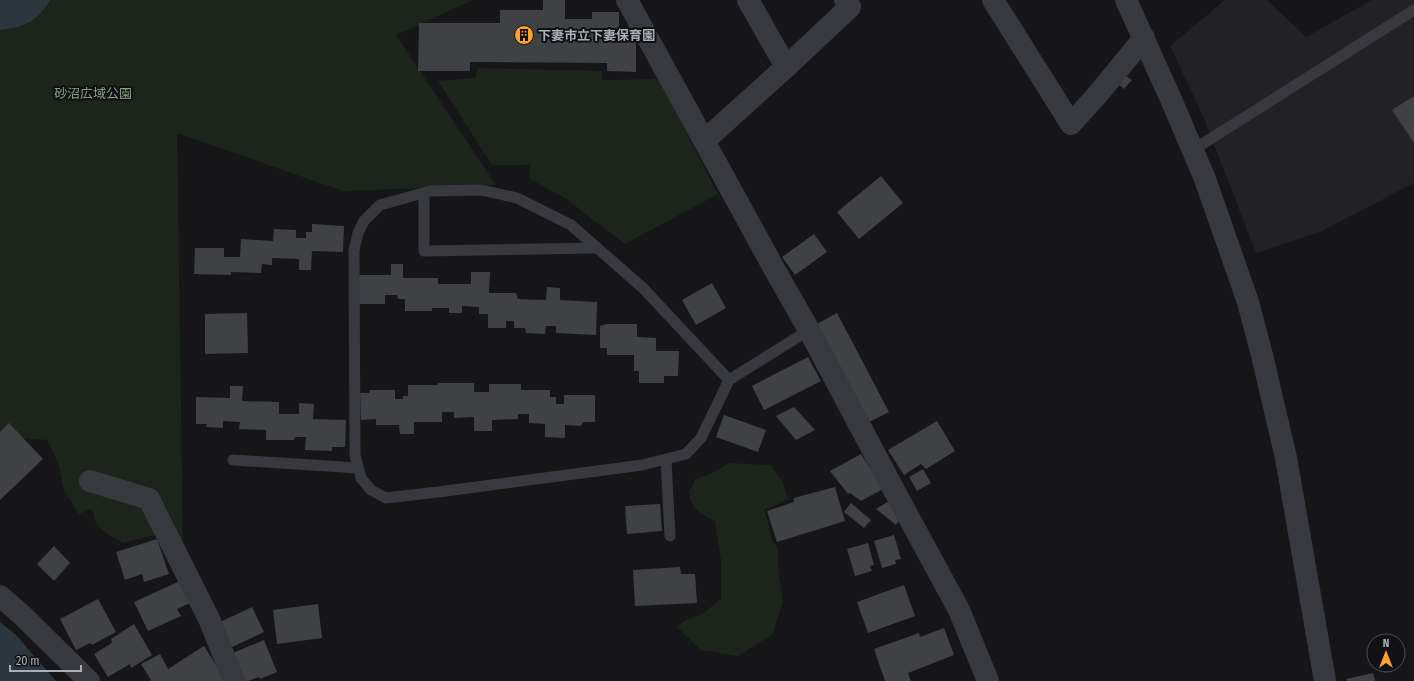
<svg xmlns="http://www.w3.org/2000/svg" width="1414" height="681" viewBox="0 0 1414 681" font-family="'Fira Sans Condensed','Noto Sans JP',sans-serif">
	<rect width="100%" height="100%" fill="#161618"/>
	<polygon fill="#222225" points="1225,0 1267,0 1306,37 1372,0 1414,0 1414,183 1322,231 1256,253 1203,116 1170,46"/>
	<g fill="#1c241c">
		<path d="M0 0H473L396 35 496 185 343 191 177 133 183 544 166 532 123 543C113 537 93 528 94 514L91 509 79 514 64 490 58 463 47 440 23 438 9 424 0 432Z"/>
		<polygon points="478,68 602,71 602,80 659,79 718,194 625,244 565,198 530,179 530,164 522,165 492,165 438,81 475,78"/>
		<path d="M729 463 771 465 782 481 788 499 765 510 771 537 778 550V569L783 601 773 634 738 656 701 650 677 627 684 621 702 614 721 599V561L715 521C701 514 690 509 689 491L694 484 695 479 709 475Z"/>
	</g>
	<g fill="#2b373d">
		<path d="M0 0H50C38 21 23 28 0 30Z"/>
		<polygon points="0,622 16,635 56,681 0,681"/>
	</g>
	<g fill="#404145">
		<polygon points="543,0 565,0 565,19 592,19 592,12 619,12 619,28 629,28 629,42 636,42 636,72 607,71 607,63 470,62 470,71 418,71 419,23 500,23 500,10 543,10"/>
		<polygon points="1126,76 1132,80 1124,89 1118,84"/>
		<polygon points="1414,96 1414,143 1392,110"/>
		<polygon points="881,176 903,203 859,239 837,212"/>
		<polygon points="312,224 344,226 343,252 312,251 311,270 299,270 299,259 272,258 272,265 262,264 261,273 231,272 231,275 194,274 195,248 224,248 224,257 240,257 241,239 273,241 274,229 296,230 296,238 306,238 306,232 312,232"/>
		<polygon points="814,234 827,252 795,275 782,257"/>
		<polygon points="391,264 403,264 403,278 438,278 438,284 471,284 471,272 490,272 489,293 516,293 518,299 546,300 547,287 560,288 560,300 597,302 596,335 556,333 556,326 546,326 545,334 526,333 525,328 514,328 514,321 506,321 506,328 488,328 488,314 479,314 479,307 462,306 462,313 449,313 449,308 432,308 432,311 405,311 405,299 398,299 397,295 385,295 385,304 358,304 358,275 391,275"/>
		<polygon points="712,283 726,308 696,325 682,300"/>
		<polygon points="247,313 248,353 205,354 205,314"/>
		<polygon points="837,313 889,412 867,423 815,325"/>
		<polygon points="607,324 637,324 637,337 656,338 656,351 679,351 678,376 664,376 664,383 639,383 639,371 634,371 634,355 607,355 607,348 600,348 600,326"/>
		<polygon points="808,357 821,381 764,410 752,386"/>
		<polygon points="438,383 474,383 474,392 489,392 489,384 521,384 521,390 550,390 550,397 556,397 556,404 564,404 564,395 595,395 595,422 583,422 581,426 565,425 565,438 545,437 545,424 529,423 529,414 518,414 518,419 492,420 492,431 474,431 474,417 454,418 454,412 442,412 442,422 414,422 414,434 400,434 399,425 376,425 376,419 361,420 360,393 369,393 370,390 395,390 395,399 403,399 403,396 408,396 408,385 438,385"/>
		<polygon points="230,386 243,386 242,401 279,402 279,414 299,414 299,403 314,404 313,419 346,420 345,447 332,447 332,451 305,450 306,437 295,437 294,440 266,440 266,430 239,429 240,422 223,421 223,428 206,427 207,424 196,424 196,397 230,398"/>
		<polygon points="794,407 815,430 796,440 776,416"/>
		<polygon points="724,415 766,430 758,452 716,437"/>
		<polygon points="937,421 955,451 926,469 921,464 904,475 888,450"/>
		<polygon points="9,423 43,459 0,500 0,432"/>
		<polygon points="861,454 883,489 861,501 850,493 848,494 830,471"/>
		<polygon points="923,469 931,483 917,491 909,477"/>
		<polygon points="835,487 845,521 777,542 767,511 794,502 794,498"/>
		<polygon points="889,501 900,519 896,525 876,509"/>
		<polygon points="851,503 871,520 864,528 844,512"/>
		<polygon points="660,504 662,531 627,534 625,506"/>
		<polygon points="894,535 901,559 895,560 896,564 882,568 874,541"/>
		<polygon points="157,539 169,574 144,582 142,574 125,580 116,552"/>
		<polygon points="868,543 874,565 870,566 872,571 855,576 847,549"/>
		<polygon points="54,546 70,563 54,581 37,564"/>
		<polygon points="680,567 681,574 695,574 697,603 635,606 633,570"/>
		<polygon points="180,581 190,603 177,609 181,616 148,631 134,602"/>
		<polygon points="904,585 915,616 868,633 857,602"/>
		<polygon points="98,599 116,632 92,645 90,643 76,650 60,619"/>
		<polygon points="318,604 322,638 277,644 273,610"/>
		<polygon points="252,607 264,632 228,649 216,624"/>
		<polygon points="134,624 152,655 131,668 130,664 108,677 94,654 112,643 111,639"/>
		<polygon points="944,628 954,655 908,673 911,681 885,681 874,649 919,633 920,637"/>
		<polygon points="264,640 277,672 260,679 259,677 248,681 238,681 228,655"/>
		<polygon points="204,646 226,681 150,681 151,680 141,664 160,654 168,669"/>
		<polygon points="1373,673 1375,681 1347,681 1346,679"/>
	</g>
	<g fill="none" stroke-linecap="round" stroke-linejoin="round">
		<g stroke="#37393e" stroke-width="11">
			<polyline points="1193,150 1414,10"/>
			<polyline points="424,193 424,251 597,248"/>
			<polyline points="729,380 701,438 686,454 642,465 438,492 386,498 371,490 361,478 355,455 354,250 358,233 364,221 380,205 430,191 481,190 517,198 571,225 643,288 729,380 809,330"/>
			<polyline points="233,460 358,468"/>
			<polyline points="666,460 670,536"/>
		</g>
		<g stroke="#37393e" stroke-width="22">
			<polyline points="627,0 776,272 809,330 895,492 959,610 988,681"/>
			<polyline points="748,0 786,67"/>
			<polyline points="993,0 1071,124 1098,94 1144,38"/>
			<polyline points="704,141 786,67 850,7 845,0"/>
			<polyline points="90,481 149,499 210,621 234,681"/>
			<polyline points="0,596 23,616 89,681"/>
		</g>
		<polyline stroke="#37393e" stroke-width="22" points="1126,0 1170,97 1205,179 1248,302 1262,355 1286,458 1325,681"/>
	</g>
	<defs>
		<symbol id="building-disc" viewBox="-11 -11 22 22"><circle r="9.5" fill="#fda12a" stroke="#111113"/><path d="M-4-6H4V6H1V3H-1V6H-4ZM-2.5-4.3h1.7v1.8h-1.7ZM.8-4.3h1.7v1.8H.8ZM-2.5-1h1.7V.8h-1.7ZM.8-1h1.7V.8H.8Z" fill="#111"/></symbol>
	</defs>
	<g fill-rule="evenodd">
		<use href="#building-disc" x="513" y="24" width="22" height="22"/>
	</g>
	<g text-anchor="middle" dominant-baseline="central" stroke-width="4" stroke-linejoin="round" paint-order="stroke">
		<g font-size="13" font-weight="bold" fill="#a7afb9" stroke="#111113" text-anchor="start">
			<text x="538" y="35">下妻市立下妻保育園</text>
		</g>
		<g font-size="13" fill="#7fa57d" stroke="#111113">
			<text x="93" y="93">砂沼広域公園</text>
		</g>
	</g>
	<g transform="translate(1386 653)"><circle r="19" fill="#111113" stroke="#4d5055"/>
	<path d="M0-3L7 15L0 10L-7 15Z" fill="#fda12a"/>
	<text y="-6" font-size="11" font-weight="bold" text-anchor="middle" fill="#a7afb9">N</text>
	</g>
	<path d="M10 665v6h71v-6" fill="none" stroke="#a7afb9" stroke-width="2"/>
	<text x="16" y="665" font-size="12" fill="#a7afb9" stroke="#111113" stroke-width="3" paint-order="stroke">20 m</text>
</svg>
